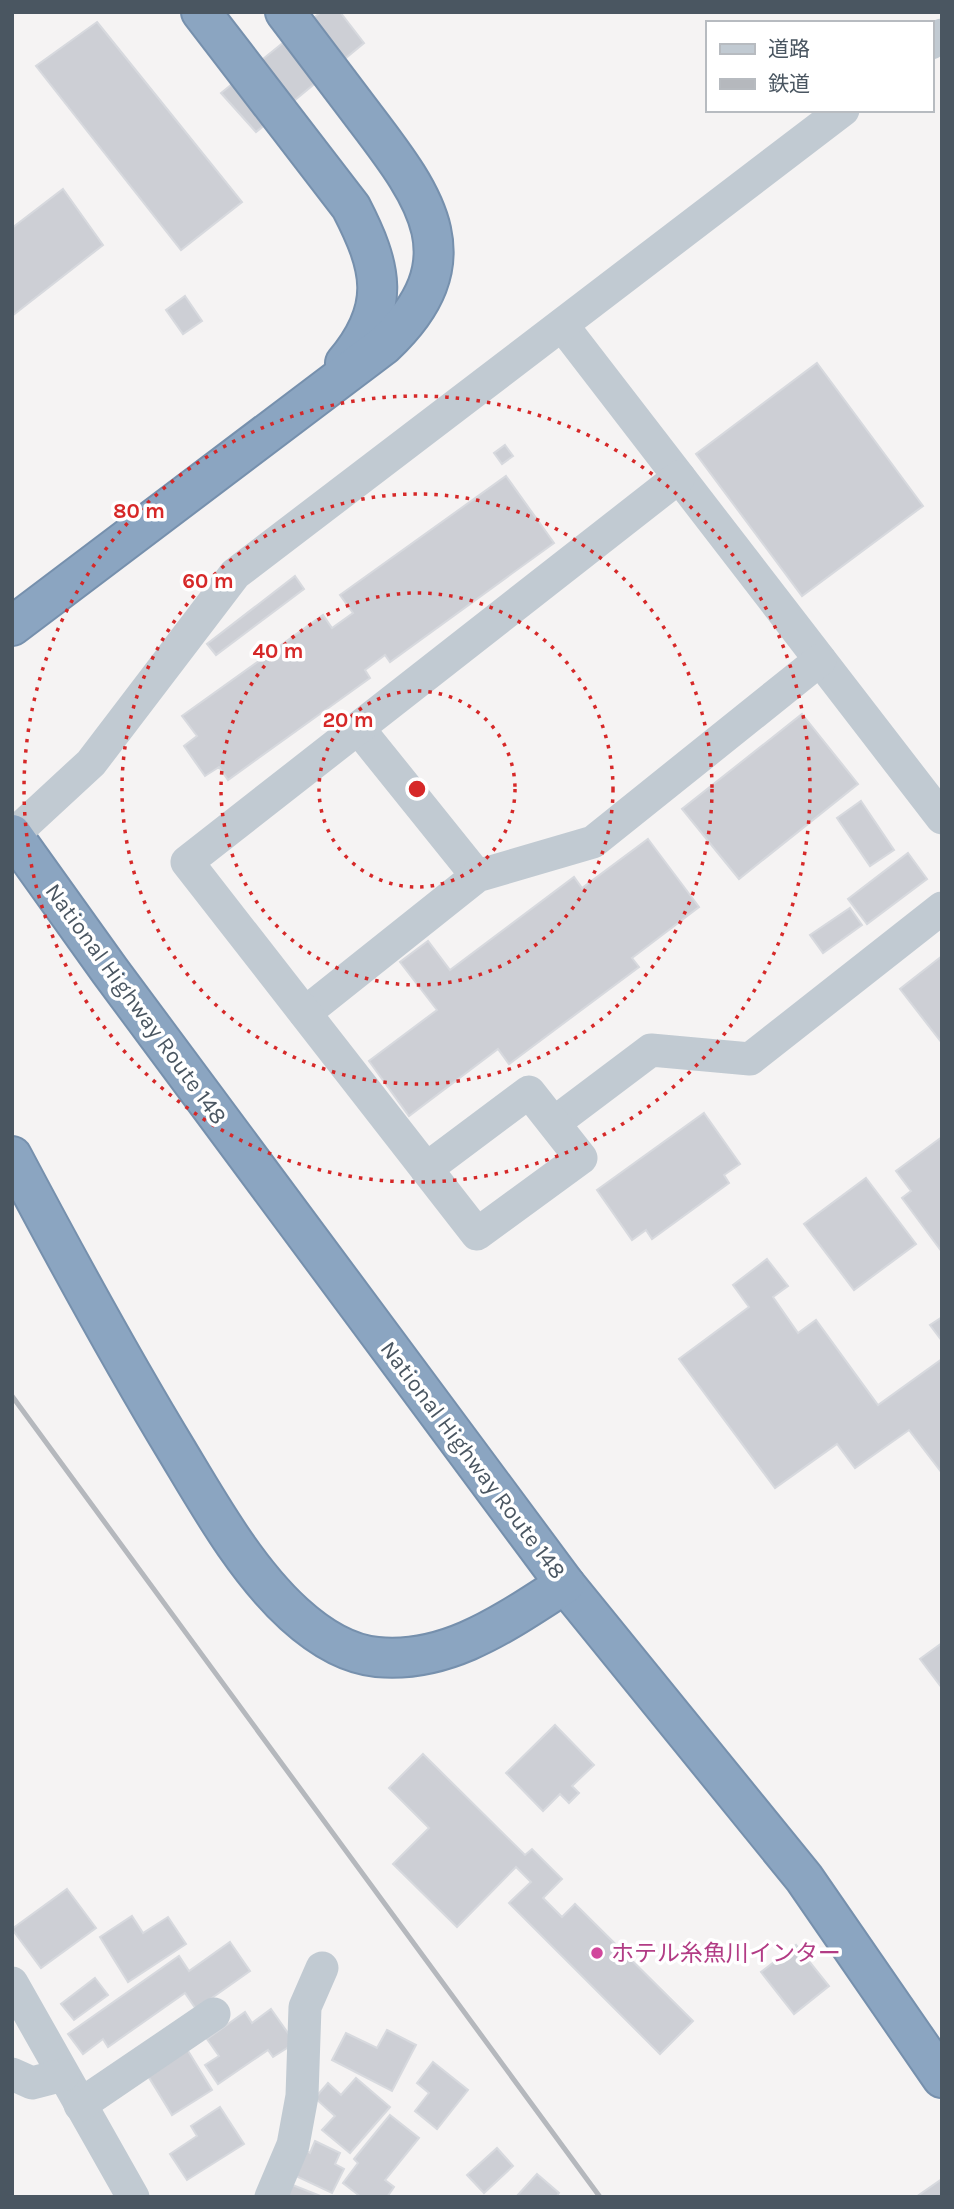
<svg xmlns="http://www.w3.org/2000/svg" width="954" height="2209" viewBox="0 0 954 2209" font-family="Karla,'Noto Sans JP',sans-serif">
	<rect width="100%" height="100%" fill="#f5f3f3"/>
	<g fill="#cdcfd5" stroke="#d7d9de" stroke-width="2">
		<polygon points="321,12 340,12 364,43 256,132 221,93"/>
		<polygon points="97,22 242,202 181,250 36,66"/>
		<polygon points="63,189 103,245 12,316 12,228"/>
		<polygon points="185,296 202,321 183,334 166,310"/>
		<polygon points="817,363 923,506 802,596 696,454"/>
		<polygon points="505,445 513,456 502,464 494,453"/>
		<polygon points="506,476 554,543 390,662 385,655 365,670 370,678 228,780 219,767 205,776 184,746 197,736 182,716 323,615 332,628 353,613 340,595"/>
		<polygon points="295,576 304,589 216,655 207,644"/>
		<polygon points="802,714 858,784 739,879 682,809"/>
		<polygon points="861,801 894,850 870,866 837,818"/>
		<polygon points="648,839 699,907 632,958 639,967 509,1064 498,1049 409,1116 369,1061 437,1010 400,962 428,941 450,970 574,877 582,888"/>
		<polygon points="908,853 927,879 867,924 848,899"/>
		<polygon points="850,908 862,925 823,953 810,935"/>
		<polygon points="942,956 942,1043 900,989"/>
		<polygon points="704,1113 740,1164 724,1175 729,1183 652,1239 646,1230 632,1240 597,1190"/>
		<polygon points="942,1137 942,1252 902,1198 911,1191 896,1171"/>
		<polygon points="866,1178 916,1244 854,1290 804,1224"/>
		<polygon points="767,1259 788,1286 773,1297 798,1333 816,1320 878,1405 942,1359 942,1473 909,1430 855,1468 837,1444 775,1488 679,1359 749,1307 733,1285"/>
		<polygon points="942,1317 942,1341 930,1325"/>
		<polygon points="942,1643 942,1688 920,1659"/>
		<polygon points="555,1725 594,1765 572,1786 579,1793 569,1803 560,1794 543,1811 506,1773"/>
		<polygon points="423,1754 525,1855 532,1849 562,1879 543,1898 562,1917 575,1904 693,2021 660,2054 509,1903 531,1882 516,1867 457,1927 393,1864 429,1828 389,1788"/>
		<polygon points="67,1889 96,1928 41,1968 12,1929"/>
		<polygon points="132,1916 143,1933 168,1917 186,1944 128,1982 100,1937"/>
		<polygon points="230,1942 250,1971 196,2009 185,1993 108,2047 103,2039 83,2054 68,2034 179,1956 189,1971"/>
		<polygon points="796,1945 829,1986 794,2014 761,1972"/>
		<polygon points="95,1978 108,1995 74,2020 61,2004"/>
		<polygon points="271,2009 295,2043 273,2057 268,2050 218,2084 205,2065 219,2056 207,2039 245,2012 252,2023"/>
		<polygon points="387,2030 416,2045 392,2091 332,2060 346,2033 377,2048"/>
		<polygon points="185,2046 212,2090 172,2115 145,2071"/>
		<polygon points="433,2062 468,2090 437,2129 415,2111 429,2093 417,2083"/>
		<polygon points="356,2078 390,2107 350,2153 322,2130 335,2116 315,2098 328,2083 341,2095"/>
		<polygon points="220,2107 244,2144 187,2180 170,2154 197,2136 191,2126"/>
		<polygon points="390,2115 419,2138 385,2180 394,2187 387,2197 361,2197 343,2183 358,2163 354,2159"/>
		<polygon points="315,2141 340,2153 335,2164 344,2169 332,2193 296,2176 307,2151 310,2153"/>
		<polygon points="497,2148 513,2166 484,2193 467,2175"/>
		<polygon points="537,2174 559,2193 556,2197 516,2197"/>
		<polygon points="942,2179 942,2197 916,2197"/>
		<polygon points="290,2184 323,2197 285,2197"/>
	</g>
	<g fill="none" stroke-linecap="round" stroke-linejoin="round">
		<defs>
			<g id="highway">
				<path d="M201 12 351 207C382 267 392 307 345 363"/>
				<path d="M12 626 384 345C473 261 427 199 366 119 339 83 312 48 285 12"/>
				<polyline points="12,834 110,971 565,1584 804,1878 942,2078"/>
				<path d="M12 1156C65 1256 118 1354 177 1451 210 1506 246 1570 294 1614 316 1634 346 1654 377 1657 449 1664 507 1621 565 1584"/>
			</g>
		</defs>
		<use href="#highway" stroke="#7690ad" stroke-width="42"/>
		<g stroke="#c1cad2" stroke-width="33">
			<polyline points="931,43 942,35"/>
			<polyline points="562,325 942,818"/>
			<polyline points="358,728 477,876"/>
			<polyline points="12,836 91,763 235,574 843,110"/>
			<polyline points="305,1013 477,876 593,842 820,660"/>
			<polyline points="554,1123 651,1050 750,1059 942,908"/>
			<polyline points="426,1169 529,1092 581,1158 477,1234 187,862 679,477"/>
			<polyline points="12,1983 133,2197"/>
			<polyline points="12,2074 32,2083 63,2075"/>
			<polyline points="80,2105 214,2014"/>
			<polyline points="271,2197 293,2145 302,2096 305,2007 322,1968"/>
		</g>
		<use href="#highway" stroke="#8ba5c1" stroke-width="38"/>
		<polyline stroke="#b5b8bd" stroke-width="5" points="12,1396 600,2197"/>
	</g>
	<g fill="none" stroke="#d62828" stroke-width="3.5" stroke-dasharray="3.5 7">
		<circle cx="417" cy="789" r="98"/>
		<circle cx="417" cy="789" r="196"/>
		<circle cx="417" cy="789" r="295"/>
		<circle cx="417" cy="789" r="393"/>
	</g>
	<circle fill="#d1479c" stroke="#fff" stroke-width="2.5" cx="597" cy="1953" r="7"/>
	<g text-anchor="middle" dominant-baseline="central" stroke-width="7" stroke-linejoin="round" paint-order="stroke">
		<g font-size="23" fill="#4a5661" stroke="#fff">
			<text transform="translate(136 1004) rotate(54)">National Highway Route 148</text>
			<text transform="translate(473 1460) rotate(53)">National Highway Route 148</text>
		</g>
		<g font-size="23" fill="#b23c85" stroke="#fff" text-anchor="start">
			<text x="611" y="1953">ホテル糸魚川インター</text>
		</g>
	</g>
	<circle cx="417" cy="789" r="10" fill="#d62828" stroke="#fff" stroke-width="3.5"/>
	<g font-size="21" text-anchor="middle" font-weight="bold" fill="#d62828" stroke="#fff" stroke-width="7" stroke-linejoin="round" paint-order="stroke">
		<text x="139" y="518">80 m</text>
		<text x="208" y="588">60 m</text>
		<text x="278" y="658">40 m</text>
		<text x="348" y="727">20 m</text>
	</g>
	<rect width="954" height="2209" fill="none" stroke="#4a5661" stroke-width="28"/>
	<rect x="706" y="21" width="228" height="91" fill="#ffffff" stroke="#b7bbc0" stroke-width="2"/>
	<rect x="720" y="44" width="35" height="10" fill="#c1cad2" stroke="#b7bbc0" stroke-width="2"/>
	<text x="768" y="56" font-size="21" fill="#4a5661">道路</text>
	<rect x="720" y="79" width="35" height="10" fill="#b5b8bd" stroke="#b7bbc0" stroke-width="2"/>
	<text x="768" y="91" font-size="21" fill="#4a5661">鉄道</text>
</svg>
